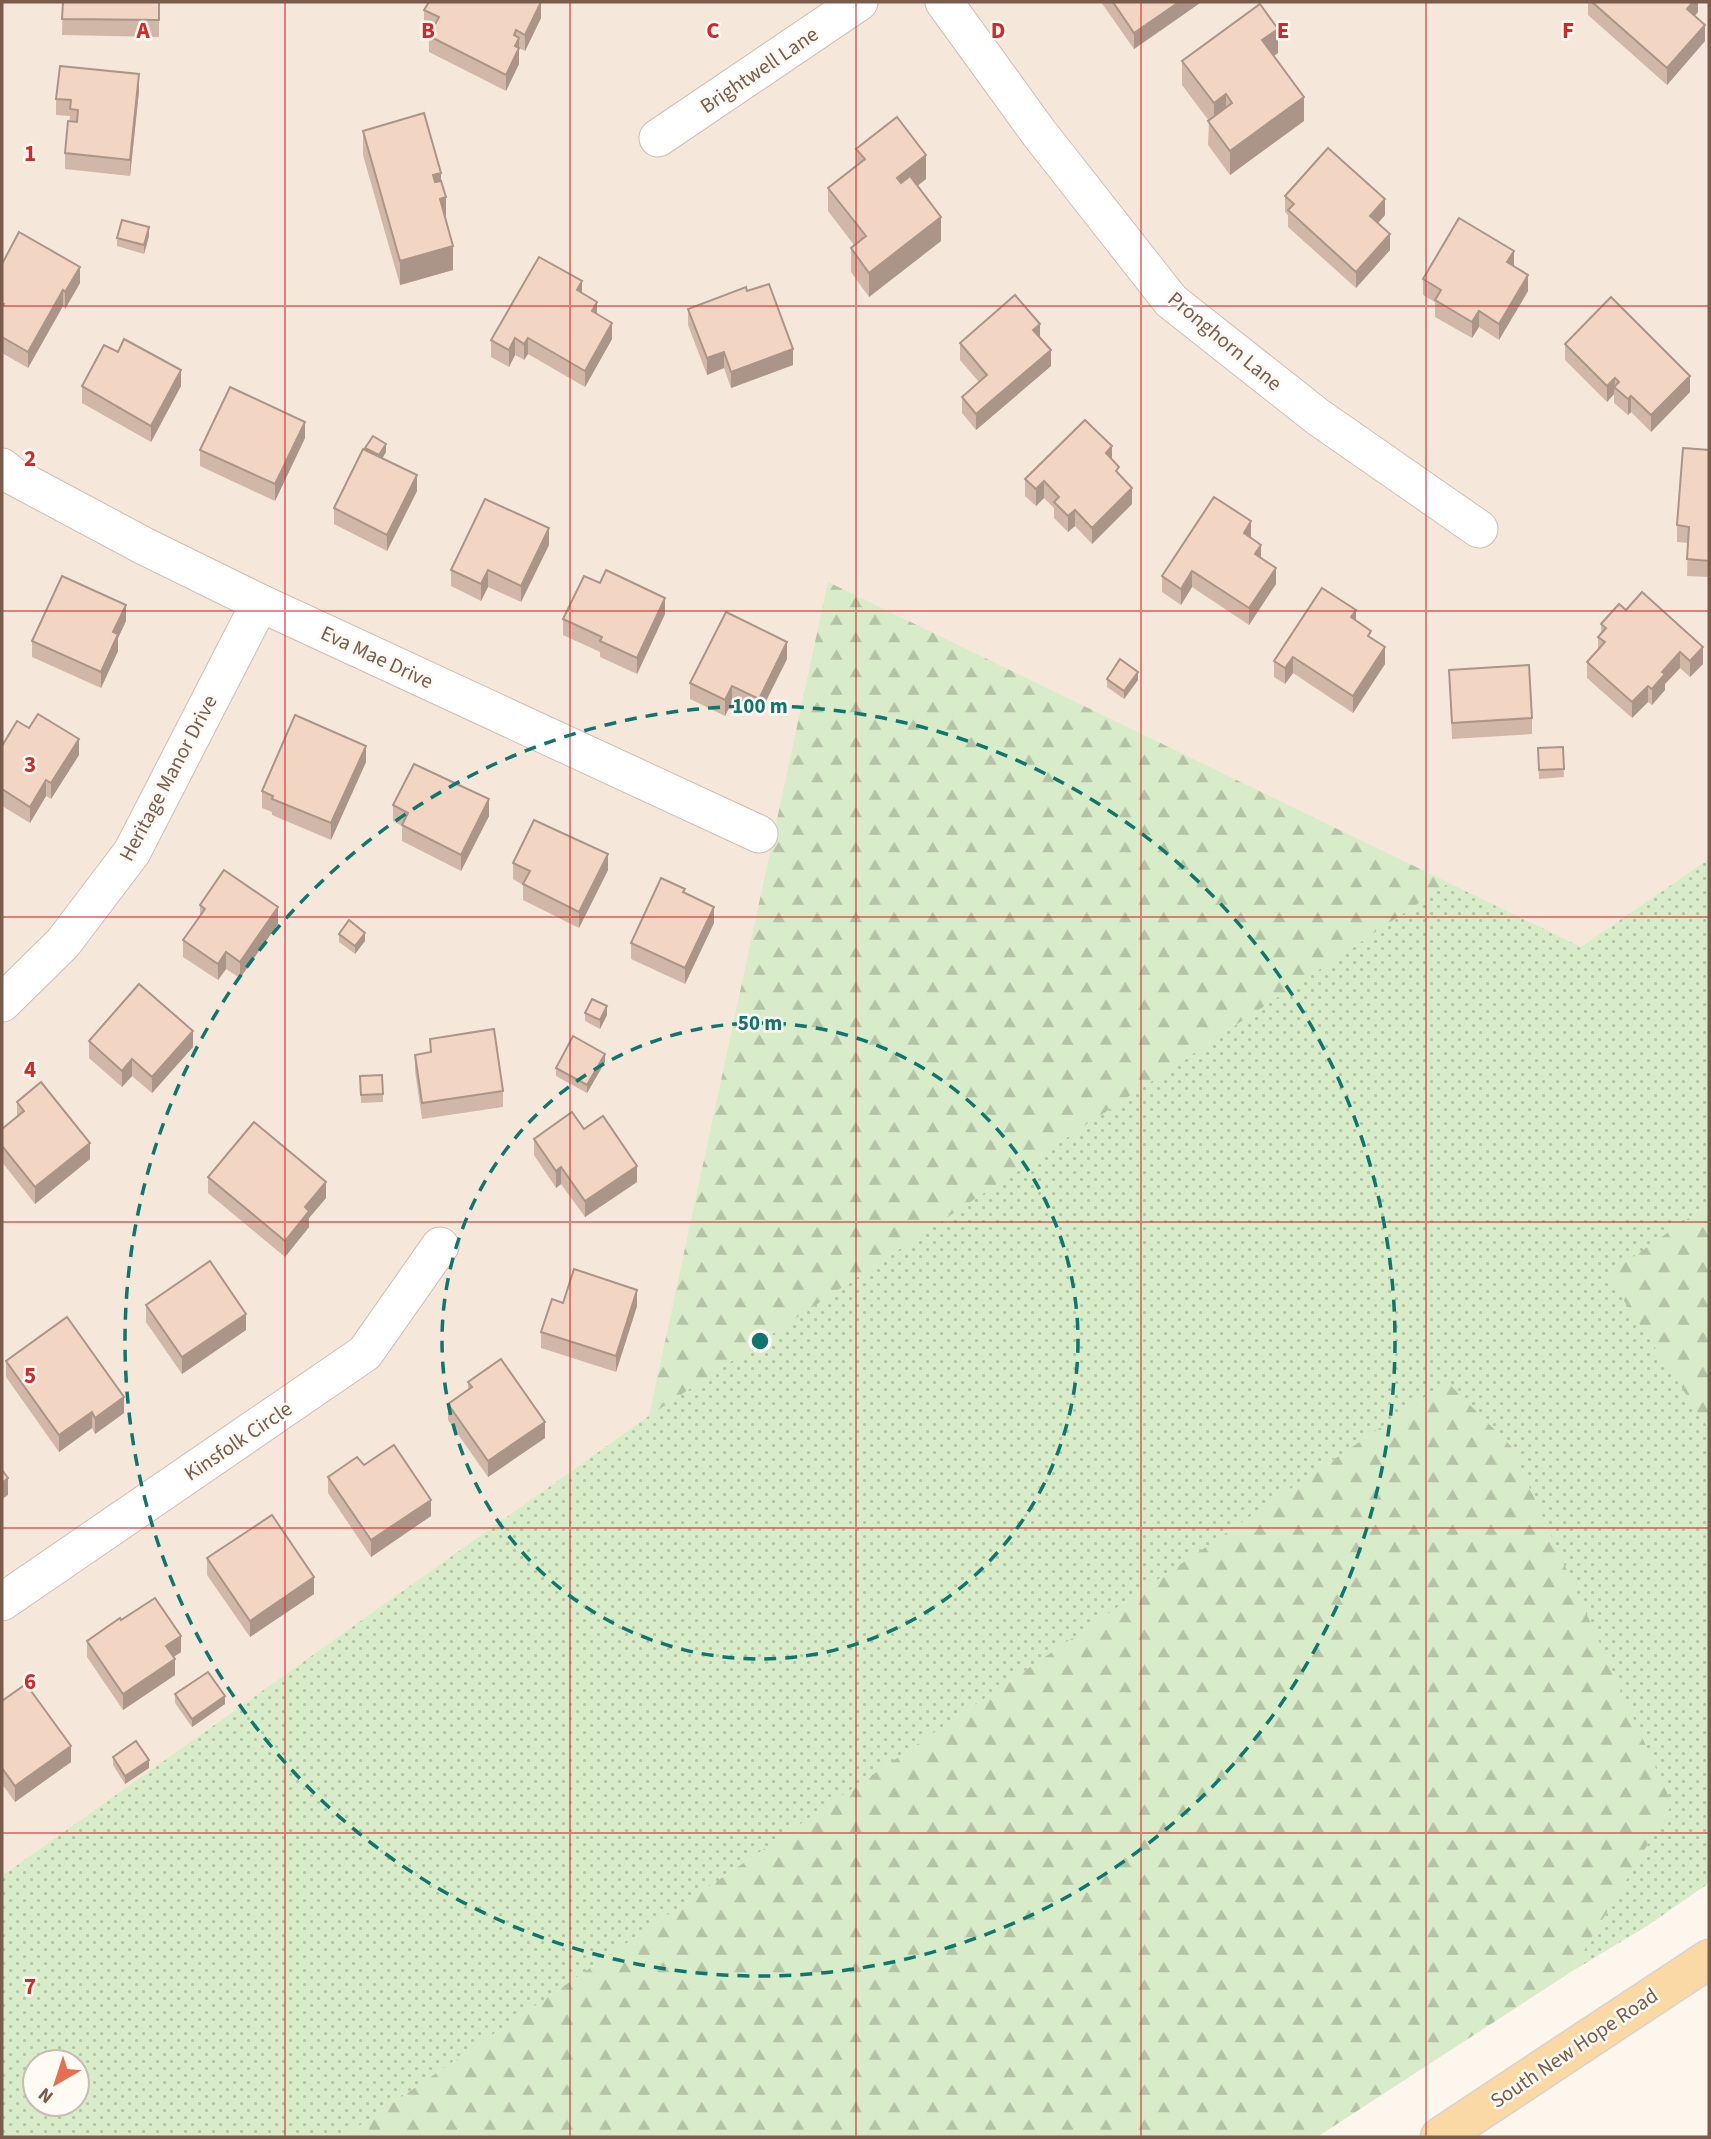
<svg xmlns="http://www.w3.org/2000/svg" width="1711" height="2139" viewBox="0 0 1711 2139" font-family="'Source Sans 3',sans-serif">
	<defs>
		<pattern id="grass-dots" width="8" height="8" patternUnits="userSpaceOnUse" patternTransform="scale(1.75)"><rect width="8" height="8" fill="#d8ecc9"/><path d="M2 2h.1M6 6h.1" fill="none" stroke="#b4c2a5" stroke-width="1.8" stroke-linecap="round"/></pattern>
		<pattern id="forest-firs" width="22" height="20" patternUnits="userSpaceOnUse" patternTransform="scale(1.75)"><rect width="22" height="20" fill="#d8ecc9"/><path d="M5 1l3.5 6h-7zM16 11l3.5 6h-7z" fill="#b4c2a5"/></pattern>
	</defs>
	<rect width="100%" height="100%" fill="#fdf6ec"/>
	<path fill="#f5e8da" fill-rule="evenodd" d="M2 2H1709V1873L1307 2137H2ZM35 2062H77V2104H35Z"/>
	<path fill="url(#grass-dots)" fill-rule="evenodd" d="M1709 859V1204L1608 1275 1709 1429V1883L1647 1926 1571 1972 1672 1804 1447 1382 343 2137H2V1876L649 1416 1449 883 1581 947ZM35 2062H77V2104H35Z"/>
	<g fill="url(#forest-firs)">
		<polygon points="828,582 1449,883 649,1416"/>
		<polygon points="1709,1204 1709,1429 1607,1275"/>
		<polygon points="1447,1382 1511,1446 1672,1804 1571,1972 1317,2137 343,2137"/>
	</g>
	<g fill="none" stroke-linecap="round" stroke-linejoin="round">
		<defs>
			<g id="street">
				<polyline points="944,2 1039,133 1171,301 1318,417 1479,529"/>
				<polyline points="658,138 859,2"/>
				<polyline points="2,467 13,476 144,546 260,603 759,834"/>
				<polyline points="2,1003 63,943 132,852 260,603"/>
				<polyline points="2,1602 365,1353 440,1246"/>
			</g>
			<polyline id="primary" points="1440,2137 1709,1959"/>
		</defs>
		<use href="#street" stroke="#d1beb0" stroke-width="39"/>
		<use href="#primary" stroke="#dad1cd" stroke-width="41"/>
		<use href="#street" stroke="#fff" stroke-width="37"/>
		<use href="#primary" stroke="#fbd9a5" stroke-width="38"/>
	</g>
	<g fill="#d1b7a8">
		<polygon points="63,2 159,2 159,37 62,35"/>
		<polygon points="1101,2 1200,2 1200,3 1134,49"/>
		<polygon points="1588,2 1698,2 1698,12 1695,16 1705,41 1667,85 1588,15"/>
		<polygon points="424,10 541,18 525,51 519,48 519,64 506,91 429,52 429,36 432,30 424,26"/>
		<polygon points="1278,53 1274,56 1304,121 1230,175 1208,145 1209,121 1182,85 1182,61"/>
		<polygon points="139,91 130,176 65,169 65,153 70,116 56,115 56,99"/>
		<polygon points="363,131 441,181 453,270 400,285 363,155"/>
		<polygon points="856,149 926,179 917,186 941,241 869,297 851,272 851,248 854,245 828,211 828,188 856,166"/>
		<polygon points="1285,196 1385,215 1378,223 1390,250 1356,288 1288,227 1288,215 1285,212"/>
		<polygon points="149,236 144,254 117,246 117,238"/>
		<polygon points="2,264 80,283 65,309 63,306 28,368 2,353"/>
		<polygon points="1514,267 1528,291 1499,340 1479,327 1472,338 1435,317 1435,302 1423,295 1423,279"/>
		<polygon points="747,291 793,365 731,388 724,368 707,375 688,325 688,309"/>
		<polygon points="582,293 597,314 612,339 585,387 528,354 524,360 515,355 509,367 491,357 491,340"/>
		<polygon points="1040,337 1051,366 976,430 962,413 962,397 979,382 960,360 960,343"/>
		<polygon points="1565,344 1690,392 1651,432 1631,412 1628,415 1614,403 1614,394 1607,402 1565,360"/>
		<polygon points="82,386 181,386 151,442 82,403"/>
		<polygon points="305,438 275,501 200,466 200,450"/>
		<polygon points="365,448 386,452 382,458 417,491 387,551 334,524 334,508 365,450"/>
		<polygon points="1709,450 1709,577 1687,576 1688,543 1677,542 1677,525"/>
		<polygon points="1112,460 1132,504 1092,544 1075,526 1068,532 1054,518 1054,508 1044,498 1036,506 1025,496 1025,479"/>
		<polygon points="1251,538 1276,584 1249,625 1192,587 1181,605 1162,592 1162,576"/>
		<polygon points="549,545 521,602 488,587 481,601 451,586 451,570"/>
		<polygon points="1626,610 1703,664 1690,677 1680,668 1665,684 1665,690 1652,705 1648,702 1632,718 1587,678 1587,662 1598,650 1598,637 1601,634 1601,624"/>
		<polygon points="665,614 637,674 600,657 600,652 563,635 563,619"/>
		<polygon points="126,621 118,638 118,651 101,688 32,657 32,641"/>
		<polygon points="1356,621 1371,638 1385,664 1353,713 1293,673 1285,684 1274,677 1274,661"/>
		<polygon points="787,659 759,715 732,702 725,716 690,699 690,683"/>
		<polygon points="1449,670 1532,718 1532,734 1452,739"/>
		<polygon points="1107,679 1138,680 1124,699 1107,687"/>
		<polygon points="2,746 79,755 51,799 46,796 30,823 2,806"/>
		<polygon points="1563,747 1564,777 1539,779 1538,748"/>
		<polygon points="366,762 331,840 272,815 272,812 262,808 262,791"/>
		<polygon points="393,805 489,816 461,871 402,841 402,826 393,821"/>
		<polygon points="513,863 608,870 579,928 523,900 523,885 513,879"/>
		<polygon points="200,905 278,924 240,978 226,969 218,980 183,957 183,940 200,916"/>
		<polygon points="714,923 685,984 631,959 631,943"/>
		<polygon points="339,934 365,941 355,954 339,942"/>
		<polygon points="585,1013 607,1015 600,1029 585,1021"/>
		<polygon points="430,1039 503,1091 503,1107 422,1119 415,1071 415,1055 430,1053"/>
		<polygon points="89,1041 193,1047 152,1093 132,1076 122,1087 89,1058"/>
		<polygon points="605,1062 587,1093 556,1076 556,1068"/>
		<polygon points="360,1076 383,1094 383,1102 361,1103"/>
		<polygon points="17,1102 90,1159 35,1204 2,1162 2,1129 17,1117"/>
		<polygon points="584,1129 637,1182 585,1217 561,1184 556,1188 534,1155 534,1139"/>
		<polygon points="208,1177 326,1198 309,1218 309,1227 285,1257 208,1193"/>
		<polygon points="563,1303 637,1306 616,1372 541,1348 541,1332"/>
		<polygon points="146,1305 246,1330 182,1374 146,1322"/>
		<polygon points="6,1361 124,1413 95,1434 92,1428 59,1452 6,1377"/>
		<polygon points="468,1382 545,1438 488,1477 448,1420 448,1404 468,1390"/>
		<polygon points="364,1465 431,1516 371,1557 328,1493 328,1477"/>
		<polygon points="207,1558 314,1594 250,1637 207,1575"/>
		<polygon points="121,1620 181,1652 173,1657 175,1675 123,1710 87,1657 87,1641"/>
		<polygon points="175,1694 225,1704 192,1727 175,1703"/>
		<polygon points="2,1701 71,1762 15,1802 2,1784"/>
		<polygon points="113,1757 149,1768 125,1784 113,1765"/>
	</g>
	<g fill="#aa9588">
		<polygon points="541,2 541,18 525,51 525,35"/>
		<polygon points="1179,2 1200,2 1200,3 1134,49 1134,33"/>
		<polygon points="1693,2 1698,2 1698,12 1687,25 1687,9"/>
		<polygon points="1705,25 1705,41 1667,85 1667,68"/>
		<polygon points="1278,29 1278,53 1262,64 1262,40"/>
		<polygon points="516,30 516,44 519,38 519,64 506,91 506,75 514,35"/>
		<polygon points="139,74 139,91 130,176 130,160"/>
		<polygon points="1226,94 1226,118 1214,127 1214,103"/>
		<polygon points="1304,97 1304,121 1230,175 1230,151"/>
		<polygon points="926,155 926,179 897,202 897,178"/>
		<polygon points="441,173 441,196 433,198 433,175"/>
		<polygon points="446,197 446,221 440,199"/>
		<polygon points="1385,199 1385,215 1370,232 1370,216"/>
		<polygon points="941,217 941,241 869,297 869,273"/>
		<polygon points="149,227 149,236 144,254 144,245"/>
		<polygon points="1390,234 1390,250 1356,288 1356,272"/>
		<polygon points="453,246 453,270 400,285 400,261"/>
		<polygon points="1514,251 1514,267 1507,262"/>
		<polygon points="80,267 80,283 65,309 65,292"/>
		<polygon points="1528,275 1528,291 1499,340 1499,324"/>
		<polygon points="582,281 582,298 577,290"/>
		<polygon points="63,290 63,306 28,368 28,352"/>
		<polygon points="597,302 597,318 592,311"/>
		<polygon points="1479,311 1479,327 1472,338 1472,322"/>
		<polygon points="612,323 612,339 585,387 585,371"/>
		<polygon points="1040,324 1040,340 1033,330"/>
		<polygon points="515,338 515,355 509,367 509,350"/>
		<polygon points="528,338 528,354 524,360 524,344"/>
		<polygon points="793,349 793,365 731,388 731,372"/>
		<polygon points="1051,350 1051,366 976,430 976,414"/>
		<polygon points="724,352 724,368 707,375 707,358"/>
		<polygon points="181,370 181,386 151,442 151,426"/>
		<polygon points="1690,376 1690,392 1651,432 1651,415"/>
		<polygon points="1615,378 1614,394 1607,402 1607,386"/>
		<polygon points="1631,396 1631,412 1628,415 1628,399"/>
		<polygon points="305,422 305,438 275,501 275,484"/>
		<polygon points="386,444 386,452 379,464 379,455"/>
		<polygon points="1112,446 1112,462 1106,453"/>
		<polygon points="417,475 417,491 387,551 387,535"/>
		<polygon points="1044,481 1044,498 1036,506 1036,489"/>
		<polygon points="1132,488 1132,504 1092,544 1092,528"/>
		<polygon points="1075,510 1075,526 1068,532 1068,516"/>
		<polygon points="1251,521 1251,538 1244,533"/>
		<polygon points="549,528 549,545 521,602 521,586"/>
		<polygon points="1261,545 1261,561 1255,554"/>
		<polygon points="1276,568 1276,584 1249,625 1249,608"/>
		<polygon points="488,570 488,587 481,601 481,584"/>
		<polygon points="1192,571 1192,587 1181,605 1181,589"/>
		<polygon points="665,598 665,614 637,674 637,658"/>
		<polygon points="126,605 126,621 118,638 118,651 101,688 101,672 113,632"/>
		<polygon points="1356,610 1356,627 1351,617"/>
		<polygon points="787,642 787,659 759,715 759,699"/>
		<polygon points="1385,647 1385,664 1353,713 1353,696"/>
		<polygon points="1703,647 1703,664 1690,677 1690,661"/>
		<polygon points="1680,652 1680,668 1665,684 1665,690 1652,705 1652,689 1662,672"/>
		<polygon points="1293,657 1293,673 1285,684 1285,668"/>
		<polygon points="1138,672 1138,680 1124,699 1124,691"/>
		<polygon points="732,686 732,702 725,716 725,700"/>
		<polygon points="1648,686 1648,702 1632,718 1632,702"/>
		<polygon points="79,739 79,755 51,799 51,783"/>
		<polygon points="366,746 366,762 331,840 331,823"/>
		<polygon points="46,780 46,796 30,823 30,807"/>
		<polygon points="489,799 489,816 461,871 461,855"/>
		<polygon points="608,854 608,870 579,928 579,912"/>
		<polygon points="278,907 278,924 240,978 240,962"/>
		<polygon points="714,907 714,923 685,984 685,968"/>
		<polygon points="365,933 365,941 355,954 355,946"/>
		<polygon points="226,952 226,969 218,980 218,964"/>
		<polygon points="607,1006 607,1015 600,1029 600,1020"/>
		<polygon points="193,1031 193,1047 152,1093 152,1077"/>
		<polygon points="605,1054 605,1062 587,1093 587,1085"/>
		<polygon points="132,1059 132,1076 122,1087 122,1071"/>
		<polygon points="90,1143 90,1159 35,1204 35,1187"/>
		<polygon points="637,1166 637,1182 585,1217 585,1201"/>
		<polygon points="561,1167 561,1184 556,1188 556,1171"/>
		<polygon points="326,1182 326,1198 309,1218 309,1227 285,1257 285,1241 305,1207"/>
		<polygon points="637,1290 637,1306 616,1372 616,1356"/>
		<polygon points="246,1314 246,1330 182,1374 182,1357"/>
		<polygon points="124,1397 124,1413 95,1434 95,1418"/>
		<polygon points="92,1412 92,1428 59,1452 59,1435"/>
		<polygon points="545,1422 545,1438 488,1477 488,1461"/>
		<polygon points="8,1478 8,1495 2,1499 2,1483"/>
		<polygon points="431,1500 431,1516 371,1557 371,1540"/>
		<polygon points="314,1577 314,1594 250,1637 250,1621"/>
		<polygon points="181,1636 181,1652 166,1662 166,1646"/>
		<polygon points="175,1659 175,1675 123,1710 123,1694"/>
		<polygon points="225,1696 225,1704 192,1727 192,1719"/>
		<polygon points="71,1746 71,1762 15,1802 15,1786"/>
		<polygon points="149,1760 149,1768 125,1784 125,1776"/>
	</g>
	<g fill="#f3d5c3" stroke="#aa9588" stroke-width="2">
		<polygon points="63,2 159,2 159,20 62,19"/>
		<polygon points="429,2 541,2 525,35 516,30 514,35 519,38 515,46 519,48 506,75 429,36 439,17 424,10"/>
		<polygon points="1113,2 1179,2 1134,33"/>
		<polygon points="1592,2 1693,2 1687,9 1705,25 1667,68"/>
		<polygon points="1260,4 1278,29 1262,40 1304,97 1230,151 1208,121 1232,103 1226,94 1214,103 1182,61"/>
		<polygon points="60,66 139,74 130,160 65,153 68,121 77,122 78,110 70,109 71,100 56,99"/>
		<polygon points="424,113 441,173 433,175 435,182 441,181 446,197 440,199 453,246 400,261 363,131"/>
		<polygon points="897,117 926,155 897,178 901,183 910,176 941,217 869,273 851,248 866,236 828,188 865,159 856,149"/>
		<polygon points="1328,148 1385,199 1370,216 1390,234 1356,272 1288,210 1294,204 1285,196"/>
		<polygon points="1459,218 1514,251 1507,262 1528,275 1499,324 1479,311 1472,322 1435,300 1441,290 1423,279"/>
		<polygon points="122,220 149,227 144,245 117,238"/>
		<polygon points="19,232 80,267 65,292 63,290 28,352 2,337 2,307 4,304 2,303 2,264"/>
		<polygon points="539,257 582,281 577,290 597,302 592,311 612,323 585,371 528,338 524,344 515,338 509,350 491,340"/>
		<polygon points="769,284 793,349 731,372 724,352 707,358 688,309 746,287 747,291"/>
		<polygon points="1015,295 1040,324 1033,330 1051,350 976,414 962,397 987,375 960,343"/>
		<polygon points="1611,297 1690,376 1651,415 1631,396 1628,399 1614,387 1619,382 1615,378 1607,386 1565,344"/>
		<polygon points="124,339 181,370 151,426 82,386 104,345 118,352"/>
		<polygon points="230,387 305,422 275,484 200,450"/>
		<polygon points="1085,420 1112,446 1106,453 1119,467 1116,471 1132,488 1092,528 1075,510 1068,516 1054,502 1059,497 1044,481 1036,489 1025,479"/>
		<polygon points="373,436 386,444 379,455 365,448"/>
		<polygon points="1683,448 1709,450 1709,561 1687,559 1689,527 1677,525"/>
		<polygon points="363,449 417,475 387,535 334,508"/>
		<polygon points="1214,497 1251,521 1244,533 1261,545 1255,554 1276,568 1249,608 1192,571 1181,589 1162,576"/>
		<polygon points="485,499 549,528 521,586 488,570 481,584 451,570"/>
		<polygon points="606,570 665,598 637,658 600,641 602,637 563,619 584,576 600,583"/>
		<polygon points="62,576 126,605 113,632 118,634 101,672 32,641"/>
		<polygon points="1322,588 1356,610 1351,617 1371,631 1368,636 1385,647 1353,696 1293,657 1285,668 1274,661"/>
		<polygon points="1642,592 1703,647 1690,661 1680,652 1662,672 1665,674 1652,689 1648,686 1632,702 1587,662 1605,642 1598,637 1606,628 1601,624 1619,604 1626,610"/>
		<polygon points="726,612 787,642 759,699 732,686 725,700 690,683"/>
		<polygon points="1120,659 1138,672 1124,691 1107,679"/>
		<polygon points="1529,665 1532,718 1452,723 1449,670"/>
		<polygon points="38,714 79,739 51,783 46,780 30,807 2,789 2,746 17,721 29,728"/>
		<polygon points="295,715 366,746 331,823 272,799 273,796 262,791"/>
		<polygon points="1563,747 1564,769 1539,770 1538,748"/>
		<polygon points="414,764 489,799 461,855 402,825 408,813 393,805"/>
		<polygon points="534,820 608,854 579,912 523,884 530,871 513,863"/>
		<polygon points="224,870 278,907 240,962 226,952 218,964 183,940 205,909 200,905"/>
		<polygon points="661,878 685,889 683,892 714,907 685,968 631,943"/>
		<polygon points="349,920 365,933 355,946 339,934"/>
		<polygon points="139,984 193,1031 152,1077 132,1059 122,1071 89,1041"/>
		<polygon points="592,999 607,1006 600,1020 585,1013"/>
		<polygon points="494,1029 503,1091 422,1103 415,1055 431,1052 430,1039"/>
		<polygon points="573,1036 605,1054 587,1085 556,1068"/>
		<polygon points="382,1075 383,1094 361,1095 360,1076"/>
		<polygon points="41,1082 90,1143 35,1187 2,1146 2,1129 24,1111 17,1102"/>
		<polygon points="572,1112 584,1129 603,1116 637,1166 585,1201 561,1167 556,1171 534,1139"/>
		<polygon points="254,1122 326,1182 305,1207 309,1211 285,1241 208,1177"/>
		<polygon points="210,1261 246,1314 182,1357 146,1305"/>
		<polygon points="574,1269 637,1290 616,1356 541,1332 552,1299 563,1303"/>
		<polygon points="67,1317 124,1397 95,1418 92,1412 59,1435 6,1361"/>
		<polygon points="501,1359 545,1422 488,1461 448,1404 472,1387 468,1382"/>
		<polygon points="394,1445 431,1500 371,1540 328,1477 357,1457 364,1465"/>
		<polygon points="2,1470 8,1478 2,1483"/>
		<polygon points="272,1515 314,1577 250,1621 207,1558"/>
		<polygon points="155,1598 181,1636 166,1646 175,1659 123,1694 87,1641 120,1618 121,1620"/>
		<polygon points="208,1672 225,1696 192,1719 175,1694"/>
		<polygon points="26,1684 71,1746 15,1786 2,1768 2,1701"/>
		<polygon points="136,1741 149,1760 125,1776 113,1757"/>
	</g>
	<path fill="none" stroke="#d62828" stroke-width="2" stroke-opacity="0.55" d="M285 2V2137M570 2V2137M856 2V2137M1141 2V2137M1426 2V2137M2 306H1709M2 611H1709M2 917H1709M2 1222H1709M2 1528H1709M2 1833H1709"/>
	<g fill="none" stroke="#0f766e" stroke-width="3.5" stroke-dasharray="12 9">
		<circle cx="760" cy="1341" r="318"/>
		<circle cx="760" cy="1341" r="635"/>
	</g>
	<g text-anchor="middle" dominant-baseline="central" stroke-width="5" stroke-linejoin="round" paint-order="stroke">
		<g font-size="21" fill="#7a5c4d" stroke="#fffaf3">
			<text transform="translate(759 70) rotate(-34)">Brightwell Lane</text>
			<text transform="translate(1225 341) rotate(40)">Pronghorn Lane</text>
			<text transform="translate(377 657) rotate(25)">Eva Mae Drive</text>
			<text transform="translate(168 778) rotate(-62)">Heritage Manor Drive</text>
			<text transform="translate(238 1441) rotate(-34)">Kinsfolk Circle</text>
			<text transform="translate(1574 2048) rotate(-34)">South New Hope Road</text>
		</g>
	</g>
	<g font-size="23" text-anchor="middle" font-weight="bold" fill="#d62828" stroke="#fffaf3" stroke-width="5" stroke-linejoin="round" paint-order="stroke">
		<text x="143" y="38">A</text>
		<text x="428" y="38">B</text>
		<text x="713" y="38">C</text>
		<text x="998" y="38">D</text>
		<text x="1283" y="38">E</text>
		<text x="1568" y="38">F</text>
		<text x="30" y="161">1</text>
		<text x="30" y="466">2</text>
		<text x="30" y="772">3</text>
		<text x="30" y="1077">4</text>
		<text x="30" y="1383">5</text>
		<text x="30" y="1689">6</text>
		<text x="30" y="1994">7</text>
	</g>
	<circle cx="760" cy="1341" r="10" fill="#0f766e" stroke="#fffaf3" stroke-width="3.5"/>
	<g font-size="21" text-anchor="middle" font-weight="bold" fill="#0f766e" stroke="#fffaf3" stroke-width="5" stroke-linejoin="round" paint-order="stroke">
		<text x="760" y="713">100 m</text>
		<text x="760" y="1030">50 m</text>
	</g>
	<rect width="1711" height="2139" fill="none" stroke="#7a5c4d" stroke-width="7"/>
	<g transform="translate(56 2083) rotate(219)"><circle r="33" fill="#fffaf3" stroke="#cabbb1" stroke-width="2"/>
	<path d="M0-5L12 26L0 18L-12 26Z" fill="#e76f51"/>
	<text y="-10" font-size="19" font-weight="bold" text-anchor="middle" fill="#7a5c4d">N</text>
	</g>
</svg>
